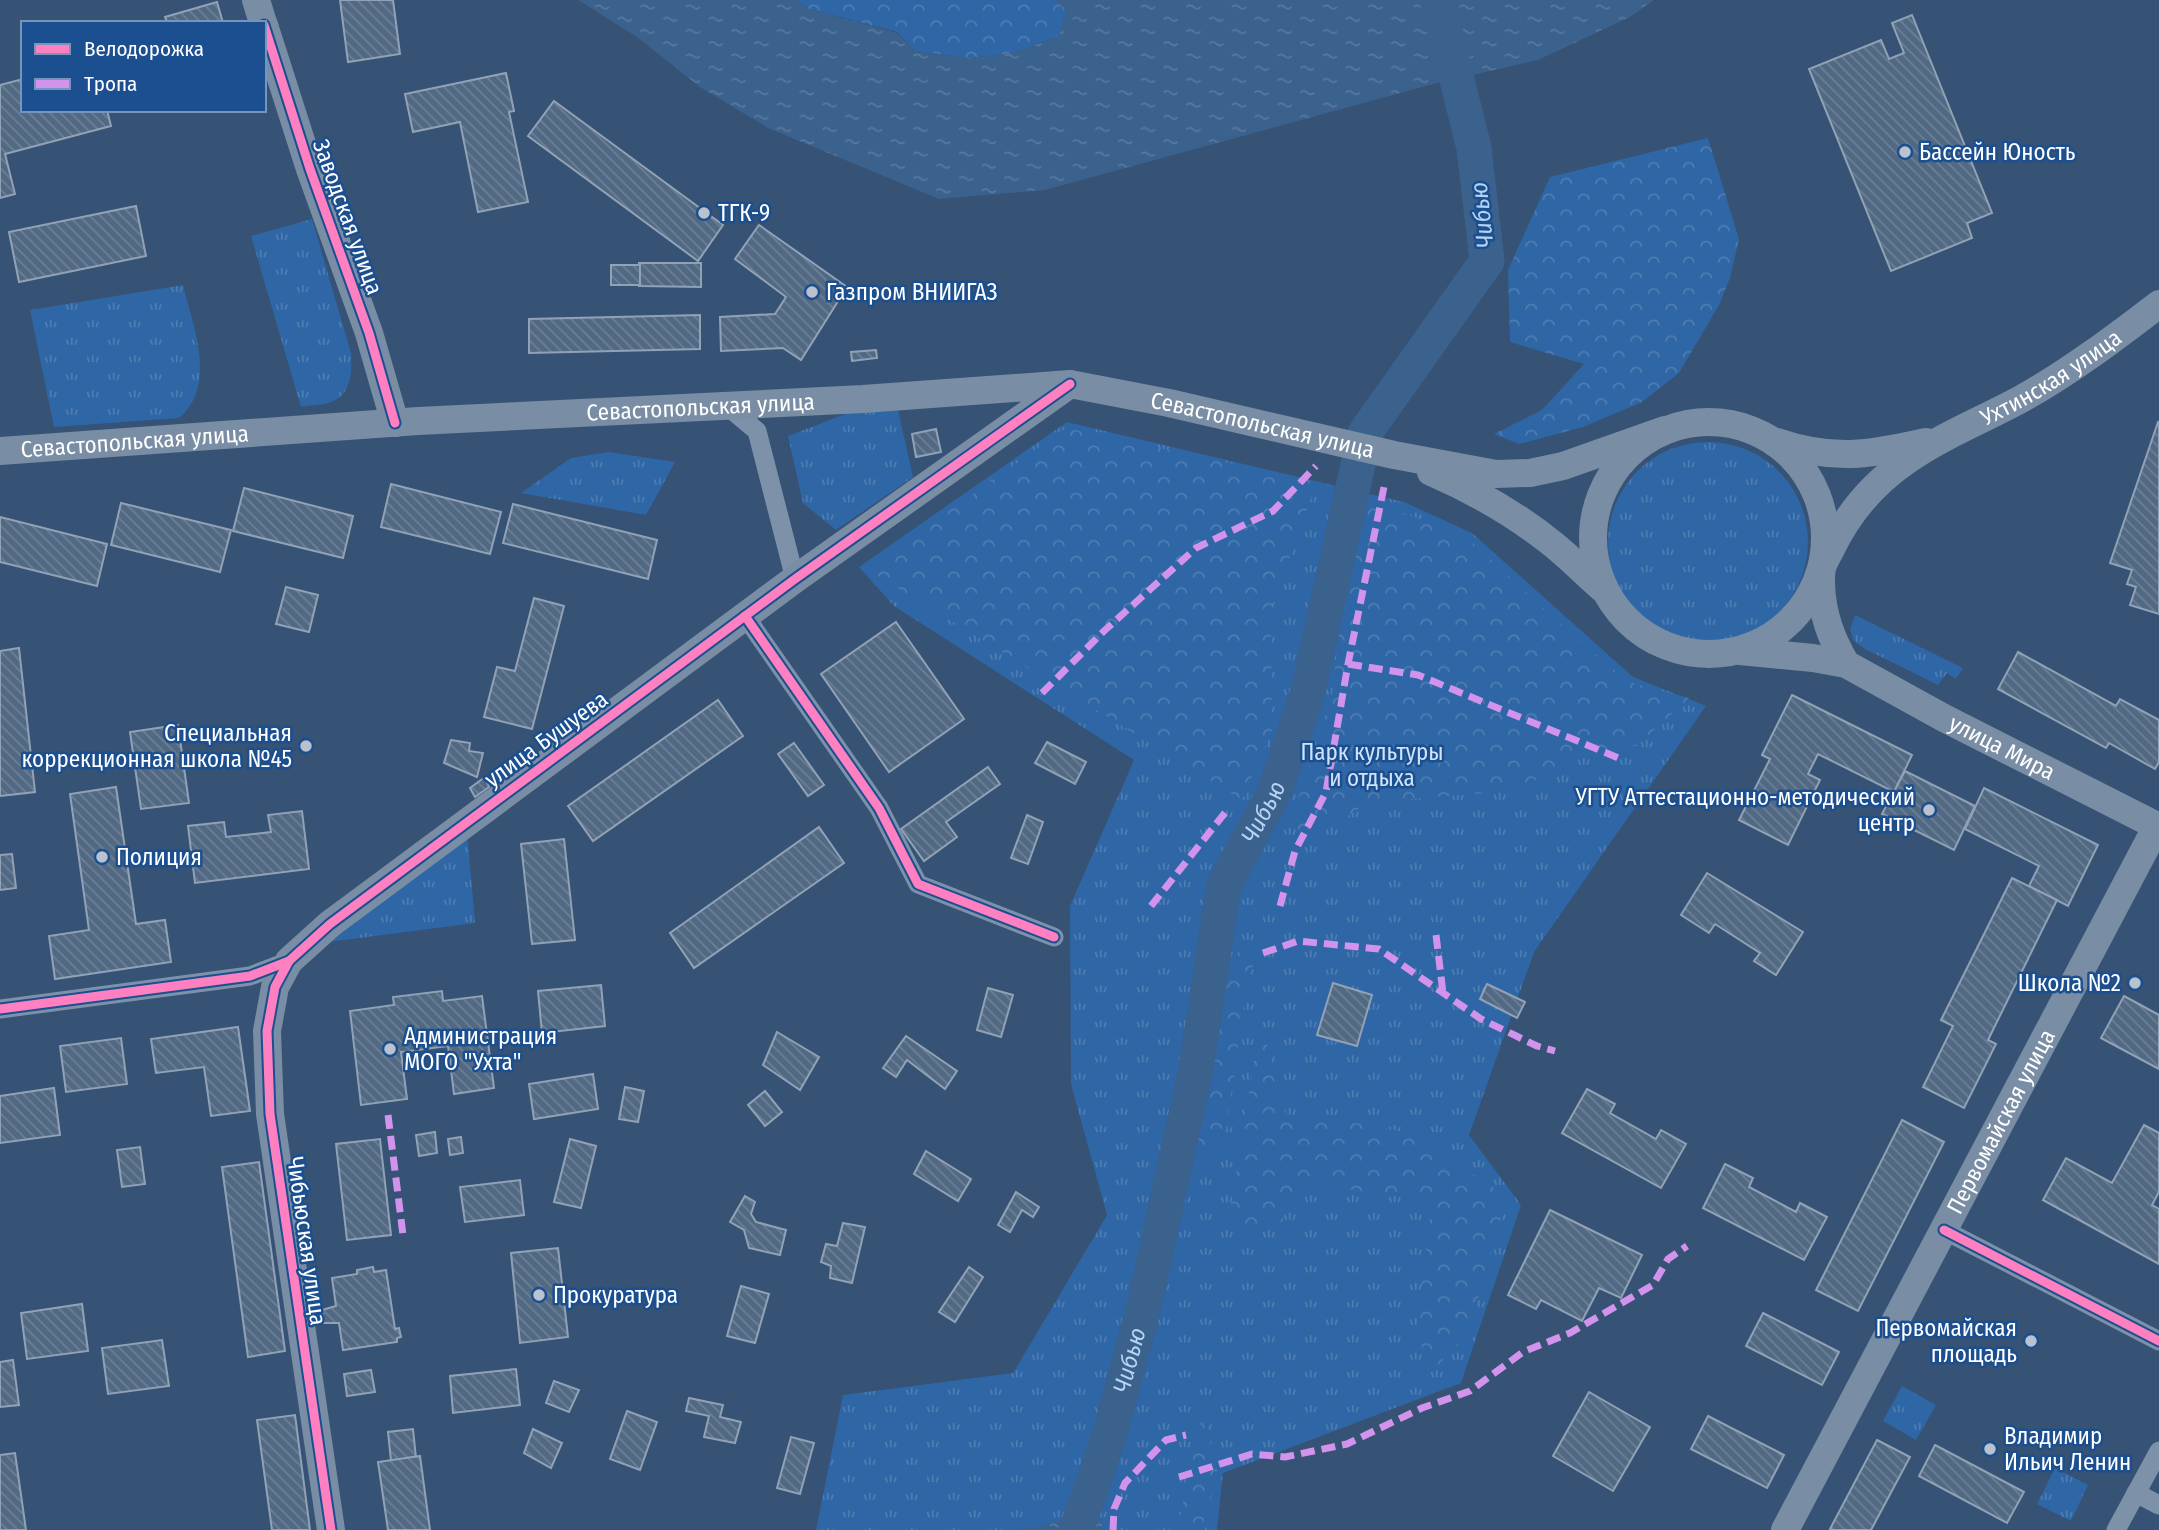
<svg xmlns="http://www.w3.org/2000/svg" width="2159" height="1530" viewBox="0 0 2159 1530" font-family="'Fira Sans Condensed',sans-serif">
	<defs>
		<pattern id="grass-tufts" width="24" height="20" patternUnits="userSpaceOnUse" patternTransform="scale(1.75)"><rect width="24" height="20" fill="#2f66a5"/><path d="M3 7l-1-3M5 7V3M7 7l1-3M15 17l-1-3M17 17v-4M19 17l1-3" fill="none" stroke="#4e7db2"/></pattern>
		<pattern id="forest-crowns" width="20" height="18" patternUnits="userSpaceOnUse" patternTransform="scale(1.75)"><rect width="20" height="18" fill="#2f66a5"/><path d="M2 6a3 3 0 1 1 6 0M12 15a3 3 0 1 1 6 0" fill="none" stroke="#4e7db2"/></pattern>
		<pattern id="water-ripples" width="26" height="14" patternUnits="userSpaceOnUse" patternTransform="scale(1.75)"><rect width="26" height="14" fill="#3b618d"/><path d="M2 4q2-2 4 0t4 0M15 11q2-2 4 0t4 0" fill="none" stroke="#58799e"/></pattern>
		<pattern id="building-back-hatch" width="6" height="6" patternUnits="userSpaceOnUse" patternTransform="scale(1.75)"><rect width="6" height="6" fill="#526984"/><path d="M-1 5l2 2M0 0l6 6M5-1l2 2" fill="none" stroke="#6c8096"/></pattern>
	</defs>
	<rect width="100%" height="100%" fill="#365274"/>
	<g fill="url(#grass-tufts)">
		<path d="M312 219 351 353C352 368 352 391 336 400 327 405 311 405 301 407L251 236Z"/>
		<path d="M183 285C193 327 218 386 179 418L54 427 30 310Z"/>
		<polygon points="898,410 913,477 836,530 803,503 788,436 848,413"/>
		<polygon points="1067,422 1404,502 1472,533 1633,677 1706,706 1534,952 1469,1135 1521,1205 1461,1383 1223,1473 1217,1530 816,1530 843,1395 1013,1373 1107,1215 1071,1084 1070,906 1134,760 894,606 859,567"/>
		<circle cx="1708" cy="542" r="100"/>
		<polygon points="609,452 675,462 646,515 521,493 571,458"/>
		<polygon points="1855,615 1963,668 1956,679 1947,673 1938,685 1865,649 1854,641 1850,629"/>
		<polygon points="467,831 475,923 321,943"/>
		<polygon points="1902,1386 1936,1405 1916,1440 1883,1421"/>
		<polygon points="2055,1468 2088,1485 2071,1521 2037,1504"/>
	</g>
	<g fill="url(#forest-crowns)">
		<polygon points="796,0 1056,0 1066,11 1059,36 1015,53 970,58 915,51 897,32 809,9"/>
		<polygon points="1708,138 1739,239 1730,278 1719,305 1679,373 1642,402 1583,427 1519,444 1494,434 1542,410 1584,364 1510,342 1508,270 1550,177"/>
		<polygon points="1066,428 1317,482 1271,608 1272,730 1242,800 867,569"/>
		<polygon points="1366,500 1464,535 1583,644 1628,682 1689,698 1638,745 1573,761 1514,791 1369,802 1319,835 1289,827 1332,695 1340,624"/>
		<polygon points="1242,939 1257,950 1245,998 1224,1145 1188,1167 1208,1047"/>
		<polygon points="1261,1017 1278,1096 1291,1124 1327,1118 1427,1136 1460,1168 1492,1184 1502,1213 1468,1335 1427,1376 1417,1322 1432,1201 1296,1182 1282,1222 1227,1230"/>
		<polygon points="1204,1408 1218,1473 1204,1518 1203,1530 1177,1530"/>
	</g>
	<g fill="url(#water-ripples)">
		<polygon points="578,0 796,0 809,9 897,33 915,51 970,58 1015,53 1059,36 1066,11 1056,0 1654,0 1630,17 1538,60 1437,83 1045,190 939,199 768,128 700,87 637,37"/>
		<polygon points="1070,1509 1099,1512 1103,1530 1016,1530 1043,1526 1066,1519"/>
	</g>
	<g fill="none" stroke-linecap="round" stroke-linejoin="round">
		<path stroke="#3b618d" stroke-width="35" id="s1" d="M1076 1530 1096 1476 1112 1426 1144 1306 1196 1069 1224 885 1275 791 1308 691 1365 433 1487 261 1474 148 1437 0"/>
	</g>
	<g fill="url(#building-back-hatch)" stroke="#92a2b6" stroke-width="2">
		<polygon points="340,0 393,0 400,54 348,62"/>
		<polygon points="217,2 223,23 167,23 165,17"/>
		<polygon points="1912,15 1992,213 1967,223 1972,238 1891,271 1809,69 1881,40 1889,59 1904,53 1892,23"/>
		<polygon points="506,73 514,111 509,112 528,202 478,212 460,122 413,132 405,94"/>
		<polygon points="23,79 23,110 107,110 111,126 5,154 15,194 0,198 0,85"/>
		<polygon points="554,101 723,225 698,261 528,136"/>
		<polygon points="136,206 146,256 19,282 9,232"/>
		<polygon points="759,225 847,287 801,360 783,348 721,351 720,317 775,314 786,297 735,259"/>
		<polygon points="639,263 701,263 701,287 639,286"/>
		<rect x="611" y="265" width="29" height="20"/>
		<polygon points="700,315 700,349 529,353 529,319"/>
		<polygon points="876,350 877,358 852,361 851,352"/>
		<polygon points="2158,422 2159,423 2159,614 2130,605 2136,587 2127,584 2132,570 2110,563"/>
		<polygon points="936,429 941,452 916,457 912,434"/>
		<polygon points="391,484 501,512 490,554 381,527"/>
		<polygon points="244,488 353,516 343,558 233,531"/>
		<polygon points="121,503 231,530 220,572 111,545"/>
		<polygon points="513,504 657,540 648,579 503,543"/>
		<polygon points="0,517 107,544 97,586 0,562"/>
		<polygon points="286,587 318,595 309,632 276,624"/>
		<polygon points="534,598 564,606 532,729 484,717 497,667 515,671"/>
		<polygon points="896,622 964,719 889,772 821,674"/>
		<polygon points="19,648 35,792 0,796 0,651"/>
		<polygon points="2018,652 2116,706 2120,699 2159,720 2159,762 2155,769 2109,743 2106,748 1998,689"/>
		<polygon points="1792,695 1912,755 1894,792 1818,754 1808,774 1820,780 1788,845 1739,820 1770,759 1762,755"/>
		<polygon points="718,700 743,736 593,841 568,806"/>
		<polygon points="178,725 189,803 141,809 130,732"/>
		<polygon points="451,740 470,743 469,751 483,753 477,777 444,763"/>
		<polygon points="1047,742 1086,762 1075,784 1035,763"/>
		<polygon points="794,743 824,785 808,796 778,754"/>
		<polygon points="988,767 1000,784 946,822 957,837 924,861 901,829"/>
		<polygon points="1905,771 1975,806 1954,850 1882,814"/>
		<polygon points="485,777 489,787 475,797 470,788"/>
		<polygon points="116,787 136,924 165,920 171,962 55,979 49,936 89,930 70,794"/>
		<polygon points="1984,788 2098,845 2068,906 2029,886 2039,866 1965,829"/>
		<polygon points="302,811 309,869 195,883 188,826 224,822 226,837 271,832 268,815"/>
		<polygon points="1027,815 1043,822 1028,864 1011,858"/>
		<polygon points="819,827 844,863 694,968 670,933"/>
		<polygon points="564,839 575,940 532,944 521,844"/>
		<polygon points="12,854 16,888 0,890 0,855"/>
		<polygon points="1707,873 1803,932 1776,975 1754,961 1760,953 1715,924 1709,933 1681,915"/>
		<polygon points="2012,878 2057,900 1988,1040 1996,1044 1964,1108 1923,1087 1953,1026 1941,1020"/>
		<polygon points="1333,983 1372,995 1357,1046 1317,1035"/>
		<polygon points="1487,984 1525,1002 1517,1018 1480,999"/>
		<polygon points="601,985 605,1026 542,1033 538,991"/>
		<polygon points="988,988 1013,995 1001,1037 977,1030"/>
		<polygon points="442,991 443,1001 482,996 494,1088 454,1094 448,1046 401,1052 407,1099 361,1105 350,1011 394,1005 393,997"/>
		<polygon points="2124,996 2159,1015 2159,1069 2101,1038"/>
		<polygon points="238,1027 250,1111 211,1116 204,1067 156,1073 151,1039"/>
		<polygon points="777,1032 819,1057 800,1090 763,1065"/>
		<polygon points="906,1036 957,1071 945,1089 907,1060 896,1077 883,1068"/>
		<polygon points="121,1038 127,1084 66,1092 60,1046"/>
		<polygon points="593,1074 598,1109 534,1119 529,1084"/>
		<polygon points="625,1087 644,1091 638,1122 619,1119"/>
		<polygon points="54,1088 60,1135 0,1143 0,1096"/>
		<polygon points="1587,1089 1615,1104 1610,1113 1656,1139 1661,1130 1686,1144 1661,1188 1562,1133"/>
		<polygon points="765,1091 782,1112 765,1126 748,1105"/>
		<polygon points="1902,1120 1944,1142 1858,1311 1816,1290"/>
		<polygon points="2144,1125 2159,1133 2159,1192 2152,1205 2159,1209 2159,1264 2043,1200 2066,1158 2112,1183"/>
		<polygon points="435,1132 437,1153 419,1156 416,1135"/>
		<polygon points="461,1137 463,1153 450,1155 448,1139"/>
		<polygon points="380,1139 391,1235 347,1240 336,1144"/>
		<polygon points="570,1139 596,1146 581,1208 554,1202"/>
		<polygon points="140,1147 145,1184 122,1187 117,1150"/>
		<polygon points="926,1151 971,1179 958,1201 914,1174"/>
		<polygon points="259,1162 285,1351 248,1357 222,1167"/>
		<polygon points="1725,1164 1753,1178 1749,1187 1796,1212 1800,1203 1827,1217 1804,1260 1703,1208"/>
		<polygon points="520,1180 524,1215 465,1222 460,1187"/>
		<polygon points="1016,1192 1039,1207 1033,1217 1022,1210 1010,1232 998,1225"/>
		<polygon points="745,1196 755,1202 751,1214 756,1222 786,1230 780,1255 749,1248 744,1230 730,1222"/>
		<polygon points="1550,1210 1642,1255 1621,1298 1599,1288 1582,1321 1541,1300 1536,1309 1508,1295"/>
		<polygon points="843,1223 865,1227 852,1283 830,1278 831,1266 821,1262 826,1244 837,1246"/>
		<polygon points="558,1248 568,1337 520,1343 511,1253"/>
		<polygon points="373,1267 374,1272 386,1270 395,1329 399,1328 401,1337 397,1338 397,1342 343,1350 339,1323 324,1323 322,1310 336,1306 332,1278 357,1274 357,1270"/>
		<polygon points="969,1267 983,1277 955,1322 939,1312"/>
		<polygon points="741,1286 769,1294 755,1343 727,1336"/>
		<polygon points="82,1304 88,1351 27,1359 21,1313"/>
		<polygon points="1763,1313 1839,1352 1822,1385 1746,1346"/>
		<polygon points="162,1340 169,1386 108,1394 102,1348"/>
		<polygon points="13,1360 19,1405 0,1407 0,1362"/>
		<polygon points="516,1369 520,1405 453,1413 450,1376"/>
		<polygon points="371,1370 375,1392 347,1396 344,1374"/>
		<polygon points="554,1381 579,1390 569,1412 546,1403"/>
		<polygon points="1589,1392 1650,1427 1613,1491 1553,1456"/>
		<polygon points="689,1398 723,1405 720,1417 741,1422 735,1443 704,1437 709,1416 686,1411"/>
		<polygon points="627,1411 657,1422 640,1470 610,1459"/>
		<polygon points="295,1415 310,1530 272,1530 257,1420"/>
		<polygon points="1708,1416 1784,1455 1767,1488 1691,1449"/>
		<polygon points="413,1429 416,1458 391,1461 388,1432"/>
		<polygon points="533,1429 562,1443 551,1468 524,1453"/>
		<polygon points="791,1437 814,1443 800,1494 777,1488"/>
		<polygon points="1877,1440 1910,1457 1871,1530 1832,1530 1830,1529"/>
		<polygon points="1935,1445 2024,1492 2007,1523 1919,1476"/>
		<polygon points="15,1453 26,1530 0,1530 0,1455"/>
		<polygon points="420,1456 430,1530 388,1530 378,1462"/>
	</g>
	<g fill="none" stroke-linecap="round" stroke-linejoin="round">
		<g stroke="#7d92a8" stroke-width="19">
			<polyline points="727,406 757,431 795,579"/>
			<polyline points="745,616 879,808 918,884 1054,937"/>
			<polyline points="0,1009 250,976 289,961"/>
			<polyline points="1944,1230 2159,1341"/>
			<polyline points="2136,1493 2159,1505"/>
			<polyline points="2116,1530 2159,1451"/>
		</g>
		<g stroke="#798da4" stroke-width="28">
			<polyline points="256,0 263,23"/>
			<polyline points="264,25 310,169 369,333 395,423"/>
			<circle cx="1709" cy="538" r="116"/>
			<path d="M1777 442C1833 461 1869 455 1926 442"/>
			<path id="s2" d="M0 451 418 421 863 399 1070 384 1169 403 1394 455 1496 474 1530 473 1563 466 1665 430"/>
			<path d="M1431 472C1475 491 1517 515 1554 545 1571 559 1587 575 1603 589"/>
			<path id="s3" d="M1740 651 1813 658 1846 664 1944 718 2159 827"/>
			<path id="s4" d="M1846 664C1831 638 1822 614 1821 584 1821 579 1821 573 1822 568 1824 561 1828 555 1831 549 1848 513 1873 484 1906 461 1943 435 1985 419 2023 398 2071 371 2116 337 2159 304"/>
			<polyline points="331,1530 270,1114 267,1031 275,987 289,961 330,924 795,579 1070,384"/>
			<path id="s5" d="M1785 1530 2157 826"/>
		</g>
		<g stroke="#d193ec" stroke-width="7" stroke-dasharray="14 7" stroke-linecap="butt">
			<polyline points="1348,664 1418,675 1621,759"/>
			<polyline points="1042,693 1104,631 1196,548 1273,511 1316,466"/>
			<polyline points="1151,906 1228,809"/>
			<polyline points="1280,906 1295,851 1326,792 1348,664 1385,482"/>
			<polyline points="1436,935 1443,993"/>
			<polyline points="1263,953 1298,941 1379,949 1481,1019 1537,1046 1555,1051"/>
			<polyline points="388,1115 403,1235"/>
			<polyline points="1179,1477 1252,1454 1285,1457 1347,1444 1422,1408 1470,1391 1523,1352 1570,1333 1653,1285 1668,1259 1687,1246"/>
			<polyline points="1113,1530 1114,1509 1125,1483 1166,1440 1186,1435"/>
		</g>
		<defs>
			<g id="cycleway">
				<polyline points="264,25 310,169 369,333 395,423"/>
				<polyline points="745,616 879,808 918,884 1054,937"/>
				<polyline points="289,961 275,987 267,1031 270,1114 331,1530"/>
				<polyline points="0,1009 250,976 289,961 330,924 795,579 1070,384"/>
				<polyline points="1944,1230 2159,1341"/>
			</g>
		</defs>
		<use href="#cycleway" stroke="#1b4f8f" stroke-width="13"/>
		<use href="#cycleway" stroke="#ff80c0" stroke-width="9"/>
	</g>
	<g fill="#b9c2ce" stroke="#1b4f8f" stroke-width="2.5">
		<circle cx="1905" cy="152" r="7"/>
		<circle cx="704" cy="213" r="7"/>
		<circle cx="812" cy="292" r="7"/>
		<circle cx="306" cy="746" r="7"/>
		<circle cx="1929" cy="810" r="7"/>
		<circle cx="102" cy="857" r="7"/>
		<circle cx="2135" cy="983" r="7"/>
		<circle cx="390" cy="1049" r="7"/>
		<circle cx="539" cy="1295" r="7"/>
		<circle cx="2031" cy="1341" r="7"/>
		<circle cx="1990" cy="1449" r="7"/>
	</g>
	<g text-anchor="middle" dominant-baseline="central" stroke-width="5" stroke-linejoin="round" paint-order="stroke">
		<g font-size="23" fill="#fff" stroke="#1b4f8f" text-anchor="start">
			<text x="1919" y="152">Бассейн Юность</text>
			<text x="718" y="213">ТГК-9</text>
			<text x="826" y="292">Газпром ВНИИГАЗ</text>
			<text x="292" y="733" text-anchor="end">Специальная<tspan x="292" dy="26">коррекционная школа №45</tspan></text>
			<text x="1915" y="797" text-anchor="end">УГТУ Аттестационно-методический<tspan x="1915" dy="26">центр</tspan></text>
			<text x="116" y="857">Полиция</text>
			<text x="2121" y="983" text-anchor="end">Школа №2</text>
			<text x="404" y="1036">Администрация<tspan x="404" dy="26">МОГО "Ухта"</tspan></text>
			<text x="553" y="1295">Прокуратура</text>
			<text x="2017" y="1328" text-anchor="end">Первомайская<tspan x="2017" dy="26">площадь</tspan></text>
			<text x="2004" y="1436">Владимир<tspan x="2004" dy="26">Ильич Ленин</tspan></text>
		</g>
		<g font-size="23" fill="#fff" stroke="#1b4f8f">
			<text transform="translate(348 217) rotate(70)">Заводская улица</text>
			<text stroke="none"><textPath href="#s4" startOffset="406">Ухтинская улица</textPath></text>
			<text stroke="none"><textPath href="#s2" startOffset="702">Севастопольская улица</textPath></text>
			<text stroke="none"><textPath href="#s2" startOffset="1269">Севастопольская улица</textPath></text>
			<text stroke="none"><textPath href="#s2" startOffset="135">Севастопольская улица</textPath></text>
			<text transform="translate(546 739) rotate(-36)">улица Бушуева</text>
			<text stroke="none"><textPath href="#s3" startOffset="284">улица Мира</textPath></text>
			<text stroke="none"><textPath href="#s5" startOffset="462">Первомайская улица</textPath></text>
			<text transform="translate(307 1241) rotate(82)">Чибьюская улица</text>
		</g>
		<g font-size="23" fill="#cfe3fa" stroke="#1b4f8f">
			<text x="1372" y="752">Парк культуры<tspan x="1372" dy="26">и отдыха</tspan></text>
		</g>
		<g font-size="24" font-style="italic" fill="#b5d3f5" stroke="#1b4f8f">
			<text transform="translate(1482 215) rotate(-96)">Чибью</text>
			<text stroke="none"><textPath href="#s1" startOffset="746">Чибью</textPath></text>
			<text stroke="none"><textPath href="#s1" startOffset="178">Чибью</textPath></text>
		</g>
	</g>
	<rect x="21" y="21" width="245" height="91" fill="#1b4f8f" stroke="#7695bc" stroke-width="2"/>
	<rect x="35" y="44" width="35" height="10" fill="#ff80c0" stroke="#7695bc" stroke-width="2"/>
	<text x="84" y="56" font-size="21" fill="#ffffff">Велодорожка</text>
	<rect x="35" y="79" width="35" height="10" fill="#d193ec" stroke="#7695bc" stroke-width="2"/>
	<text x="84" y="91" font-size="21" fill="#ffffff">Тропа</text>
</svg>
